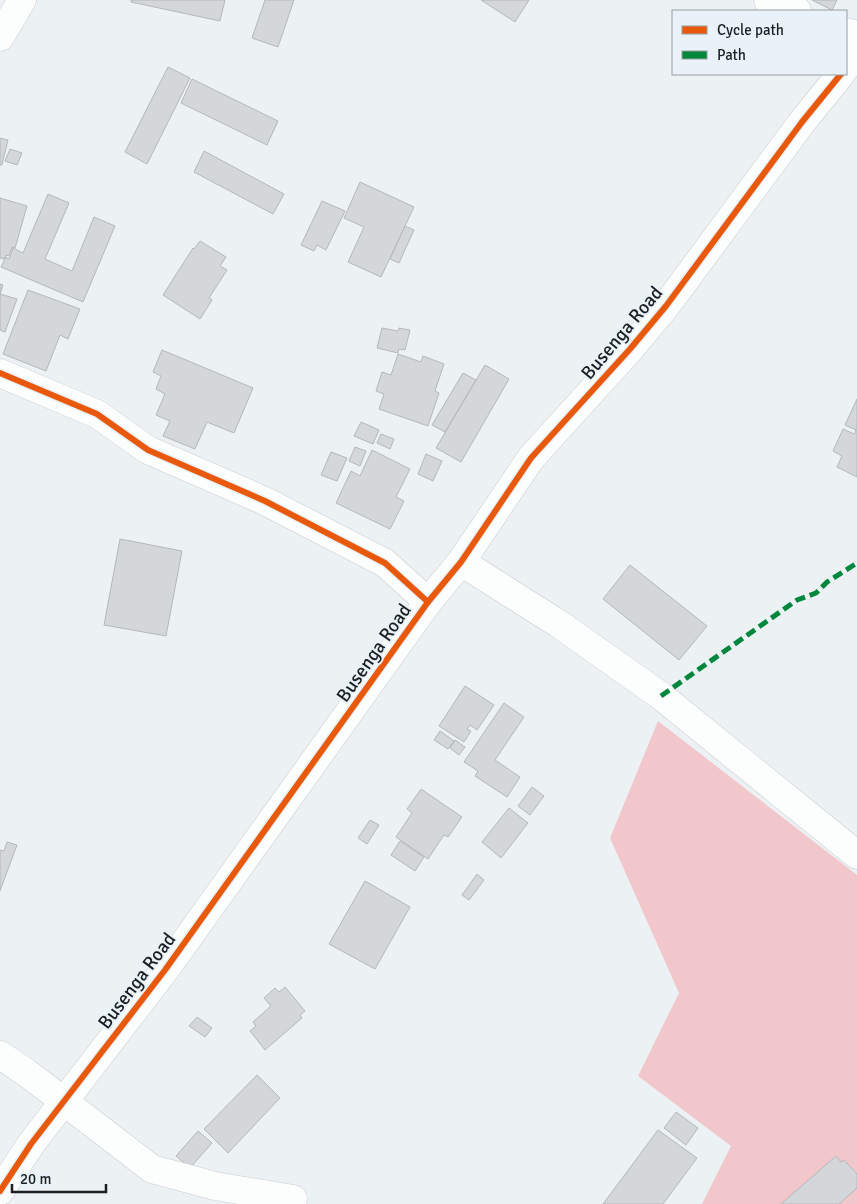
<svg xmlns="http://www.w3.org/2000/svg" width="857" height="1204" viewBox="0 0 857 1204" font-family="Signika,sans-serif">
	<rect width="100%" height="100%" fill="#ecf1f4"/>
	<polygon fill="#f2c7cc" points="658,721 857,875 857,1204 702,1204 731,1146 638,1076 679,993 610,838"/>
	<g fill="#d3d7da" stroke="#b4b8ba">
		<polygon points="131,0 225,0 220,21 131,2"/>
		<polygon points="265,0 294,0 278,47 252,38"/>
		<polygon points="481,0 529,0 515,22"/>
		<polygon points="812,0 837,0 832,10"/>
		<polygon points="168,67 190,78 147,164 125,152"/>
		<polygon points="192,79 278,121 267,145 181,103"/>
		<polygon points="0,138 8,140 2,165 0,165"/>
		<polygon points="10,149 22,153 17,165 5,161"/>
		<polygon points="204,151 284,194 273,214 194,172"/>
		<polygon points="360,182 414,207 381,277 348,262 364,227 344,218"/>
		<polygon points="48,194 69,203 45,259 72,271 94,217 115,226 83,302 1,267 6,257 9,259 13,248 23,253"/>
		<polygon points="0,198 27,206 15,248 12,247 9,256 6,255 4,259 0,258"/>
		<polygon points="322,201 345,211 326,250 317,245 314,251 301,245"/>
		<polygon points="405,226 414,230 399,263 390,259"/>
		<polygon points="200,241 226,257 220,266 227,270 209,298 212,300 200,319 163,295 193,248 194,249"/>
		<polygon points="0,284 3,285 0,294 17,299 5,332 0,330"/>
		<polygon points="28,290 80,309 68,339 60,335 46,371 3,354"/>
		<polygon points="382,328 398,331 399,328 410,330 405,350 399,349 398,353 377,348"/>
		<polygon points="162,350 253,388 234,433 207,422 195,449 163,436 170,421 156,415 165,394 156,389 161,376 153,372"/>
		<polygon points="398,354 421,362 423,356 444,364 435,391 439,393 428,426 379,409 384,394 376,391 382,372 391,375"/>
		<polygon points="485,365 509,379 461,462 436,448"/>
		<polygon points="463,373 476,380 445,432 432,425"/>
		<polygon points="857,399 857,477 837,467 842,456 833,451 843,429 854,434 856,430 845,425"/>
		<polygon points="361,422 379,430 373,444 354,436"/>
		<polygon points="381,434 394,439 390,449 377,443"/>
		<polygon points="355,447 366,451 360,466 349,461"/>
		<polygon points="372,450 410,469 396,497 404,501 390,529 336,503 351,471 360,476"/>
		<polygon points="331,452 347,458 337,481 321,475"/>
		<polygon points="426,454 442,461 433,481 418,474"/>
		<polygon points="120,539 182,551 166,636 104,625"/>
		<polygon points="630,565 707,626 679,660 603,599"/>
		<polygon points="465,686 494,705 477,730 470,725 467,729 471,731 464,742 439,726"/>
		<polygon points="504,703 524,717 495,760 520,777 507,797 475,776 478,771 464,762"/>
		<polygon points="440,731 454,741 448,749 434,740"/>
		<polygon points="455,740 465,747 459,755 450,748"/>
		<polygon points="532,787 544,796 530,815 518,806"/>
		<polygon points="421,789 462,817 448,837 444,835 428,859 396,837 412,813 407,809"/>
		<polygon points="509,808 528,823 501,858 482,842"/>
		<polygon points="370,820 379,825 367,844 358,838"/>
		<polygon points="400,841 424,857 415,871 391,855"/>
		<polygon points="7,842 17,845 0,891 0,850 4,851"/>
		<polygon points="477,874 484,880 469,900 462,895"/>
		<polygon points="365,881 410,907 375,969 329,944"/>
		<polygon points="285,987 305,1011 300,1015 302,1018 265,1050 250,1031 256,1026 253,1022 271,1006 264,998 275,988 279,992"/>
		<polygon points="197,1017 212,1028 205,1037 189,1026"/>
		<polygon points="257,1075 280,1098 228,1153 204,1129"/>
		<polygon points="676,1112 698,1128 686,1145 664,1128"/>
		<polygon points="658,1130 697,1158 663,1204 603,1204"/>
		<polygon points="198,1131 212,1143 190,1168 176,1156"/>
		<polygon points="836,1156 841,1162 844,1160 857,1174 857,1188 839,1204 781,1204"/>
	</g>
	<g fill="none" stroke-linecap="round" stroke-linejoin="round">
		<defs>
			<g id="street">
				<polyline points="768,0 797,11"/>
				<polyline points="846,32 857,35"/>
				<polyline points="0,37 22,0"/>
				<polyline points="0,373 97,414 148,450 265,501 385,563 428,602"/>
				<polyline points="461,562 559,624 661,696 857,855"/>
				<polyline points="0,1055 27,1073 152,1169 215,1186 293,1199"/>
			</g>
			<g id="secondary">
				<polyline points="846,67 857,51"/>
				<polyline points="0,1191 31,1144 165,970 428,602 461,562 531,458 630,349 666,306 802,122 841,74"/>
			</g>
		</defs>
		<use href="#street" stroke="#c9cdd0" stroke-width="29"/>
		<use href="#secondary" stroke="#c9cdd0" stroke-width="29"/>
		<use href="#street" stroke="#fcfdfd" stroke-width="28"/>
		<use href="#secondary" stroke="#fcfdfd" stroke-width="28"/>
		<polyline stroke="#00873e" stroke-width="5" stroke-dasharray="10 5" stroke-linecap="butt" points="661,696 797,600 816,593 827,582 857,563"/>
		<defs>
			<g id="cycleway">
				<polyline points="0,373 97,414 148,450 265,501 385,563 428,602"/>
				<polyline points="0,1191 31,1144 165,970 428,602 461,562 531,458 630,349 666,306 802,122 841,74"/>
			</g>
		</defs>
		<use href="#cycleway" stroke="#e9f2f8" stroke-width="9"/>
		<use href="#cycleway" stroke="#e8590c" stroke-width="6"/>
	</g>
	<g text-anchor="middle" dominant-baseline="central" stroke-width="4" stroke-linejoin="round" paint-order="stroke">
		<g font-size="19" fill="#1c1f21" stroke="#e9f2f8">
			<text transform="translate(622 333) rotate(-50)">Busenga Road</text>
			<text transform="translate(374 653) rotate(-55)">Busenga Road</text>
			<text transform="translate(137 981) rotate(-53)">Busenga Road</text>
		</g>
	</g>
	<rect x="672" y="10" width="175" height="65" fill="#e9f2f8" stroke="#979ea2"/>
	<rect x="682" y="26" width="25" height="8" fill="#e8590c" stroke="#979ea2"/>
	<text x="717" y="35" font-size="15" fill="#1c1f21">Cycle path</text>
	<rect x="682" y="51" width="25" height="8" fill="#00873e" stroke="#979ea2"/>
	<text x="717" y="60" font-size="15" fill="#1c1f21">Path</text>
	<path d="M12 1184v8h94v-8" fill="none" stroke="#1c1f21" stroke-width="2.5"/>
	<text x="20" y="1184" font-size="15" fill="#1c1f21" stroke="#e9f2f8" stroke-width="4" paint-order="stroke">20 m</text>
</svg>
